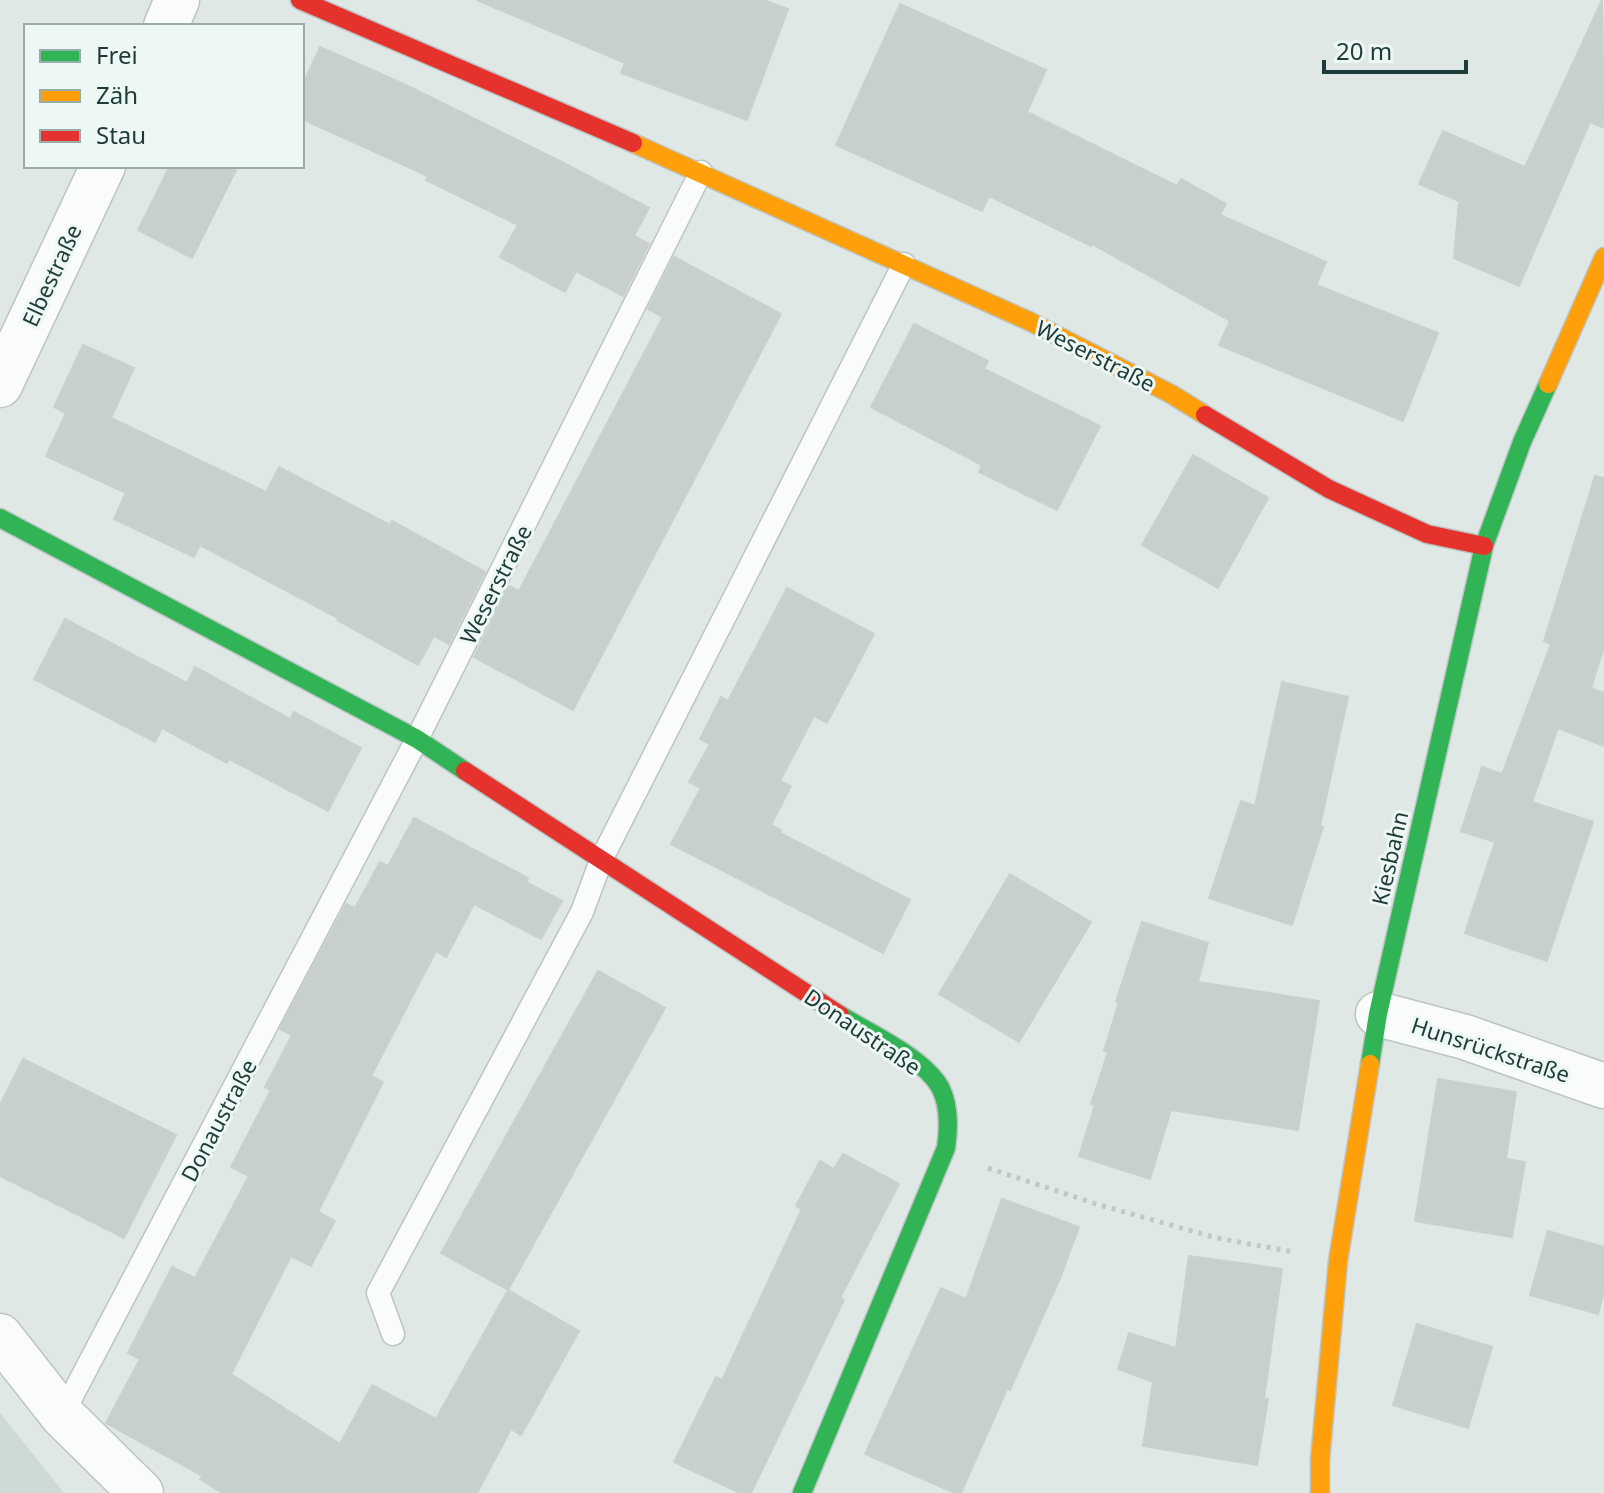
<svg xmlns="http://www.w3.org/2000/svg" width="1604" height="1493" viewBox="0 0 1604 1493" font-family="'Noto Sans',sans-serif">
	<rect width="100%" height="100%" fill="#e0e8e6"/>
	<polygon fill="#cddad6" points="0,1413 64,1493 0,1493"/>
	<g fill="#c8d0ce" stroke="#c9d1cf" stroke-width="2">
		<polygon points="477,0 764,0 788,9 747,120 621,73 625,63"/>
		<polygon points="1602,0 1604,128 1590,122 1519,286 1454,258 1459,201 1419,184 1443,131 1525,167"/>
		<polygon points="900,4 1046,70 1027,112 1177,186 1181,179 1226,204 1220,215 1326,262 1316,285 1438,333 1403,421 1219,345 1230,321 1092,244 1091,246 989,196 982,211 836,145"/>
		<polygon points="320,47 406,85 562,162 649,208 634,236 649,244 623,296 576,271 565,292 500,257 518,225 426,180 428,176 302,119 302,86"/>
		<polygon points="170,166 238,166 192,258 138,230"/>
		<polygon points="674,257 781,314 573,710 474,657 509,586 519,591 663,317 648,309"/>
		<polygon points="914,324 988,361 984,369 1100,426 1057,510 979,472 982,465 871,407"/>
		<polygon points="83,345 134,368 111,418 266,492 279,467 390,525 392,521 485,572 449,644 434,636 418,665 337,620 338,618 200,545 194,557 114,519 126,493 46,456 66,413 54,407"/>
		<polygon points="1193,455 1268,498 1218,588 1142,545"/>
		<polygon points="1595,476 1604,478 1604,647 1591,688 1604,693 1604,746 1558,728 1532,802 1593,822 1547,961 1465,933 1495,842 1461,831 1482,767 1502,774 1551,644 1544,641"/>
		<polygon points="787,588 874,634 827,723 814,716 780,781 791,786 771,825 781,830 780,833 910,900 883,953 671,844 701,788 689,782 710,744 700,739 721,697 728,701"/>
		<polygon points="65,619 187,683 195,667 290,719 294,712 361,748 328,811 229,759 227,763 162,728 155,742 34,679"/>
		<polygon points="1282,682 1348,697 1320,826 1323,827 1292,925 1209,898 1241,801 1255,806"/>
		<polygon points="414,818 528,878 526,882 562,901 541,939 474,904 446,957 436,951 371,1076 383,1082 318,1212 335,1221 311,1266 291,1256 231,1374 340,1444 372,1385 436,1419 508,1290 579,1331 521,1435 511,1429 477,1493 222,1493 200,1479 203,1476 106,1423 140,1359 128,1353 172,1267 195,1278 249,1176 231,1167 271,1090 265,1087 292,1035 280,1029 346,904 355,908 380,862 388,866"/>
		<polygon points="1010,874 1091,922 1019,1042 939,994"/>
		<polygon points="1142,922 1208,943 1198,982 1319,1001 1298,1130 1171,1110 1150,1179 1079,1156 1095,1105 1091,1104 1108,1052 1104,1051 1119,1002 1116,1001"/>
		<polygon points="598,971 665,1008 508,1290 441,1253"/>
		<polygon points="23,1059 176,1135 124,1238 0,1176 0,1105"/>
		<polygon points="1438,1079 1516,1092 1506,1159 1525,1162 1512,1237 1415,1221"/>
		<polygon points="843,1154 899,1184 840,1298 844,1300 751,1493 740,1493 674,1462 716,1377 722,1380 802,1209 796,1206 820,1161 834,1169"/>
		<polygon points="1002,1199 1079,1227 1060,1278 1010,1390 1007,1389 961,1493 955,1493 865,1454 941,1288 966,1299"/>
		<polygon points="1548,1231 1604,1247 1604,1291 1598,1314 1530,1295"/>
		<polygon points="1189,1256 1282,1269 1264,1399 1268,1399 1257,1465 1143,1446 1153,1382 1118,1369 1129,1333 1176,1348"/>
		<polygon points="1417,1324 1492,1347 1468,1428 1393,1405"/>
	</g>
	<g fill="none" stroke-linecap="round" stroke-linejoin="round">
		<defs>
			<g id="lane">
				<polyline points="393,1334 378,1293 582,912 602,858 904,264"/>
				<polyline points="62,1415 417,739 701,172"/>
			</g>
			<g id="street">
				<polyline points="166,26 177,0"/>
				<polyline points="0,385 103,166"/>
				<polyline points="1378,1014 1465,1037 1604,1086"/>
				<polyline points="0,1336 62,1415 141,1493"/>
			</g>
			<g id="fast">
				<polyline points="0,518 417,739 465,771"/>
				<polyline points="1370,1064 1378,1014 1484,546 1522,442 1548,384"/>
				<path d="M802 1493 946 1148C949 1128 950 1106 940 1087 923 1057 869 1033 840 1015"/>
			</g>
			<g id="slow">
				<polyline points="633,143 1031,322 1171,394 1205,415"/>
				<polyline points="1548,384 1604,257"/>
				<polyline points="1320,1493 1320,1460 1338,1261 1370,1064"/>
			</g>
			<g id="jam">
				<polyline points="300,0 633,143"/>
				<polyline points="1205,415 1329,489 1427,534 1484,546"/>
				<polyline points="465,771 840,1015"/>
			</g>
		</defs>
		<use href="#lane" stroke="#bdc5c3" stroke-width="25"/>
		<use href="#street" stroke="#bdc5c3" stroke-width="47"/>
		<use href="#fast" stroke="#bcc5c3" stroke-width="21"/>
		<use href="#slow" stroke="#bcc5c3" stroke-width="21"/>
		<use href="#jam" stroke="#bcc5c3" stroke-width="21"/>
		<polyline stroke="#bec8c7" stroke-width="5" stroke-dasharray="4 6" stroke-linecap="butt" points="988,1168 1096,1204 1217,1238 1294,1252"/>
		<use href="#lane" stroke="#fafcfb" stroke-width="22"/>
		<use href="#street" stroke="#fafcfb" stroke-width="44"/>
		<use href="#fast" stroke="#30b455" stroke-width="18"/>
		<use href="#slow" stroke="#ff9f0a" stroke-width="18"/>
		<use href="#jam" stroke="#e5322d" stroke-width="18"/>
	</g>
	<g text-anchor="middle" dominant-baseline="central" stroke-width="6" stroke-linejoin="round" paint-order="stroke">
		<g font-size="22" fill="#1d3b38" stroke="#edf7f4">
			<text transform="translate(51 275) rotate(-65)">Elbestraße</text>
			<text transform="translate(1096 355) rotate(27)">Weserstraße</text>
			<text transform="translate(495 584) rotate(-63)">Weserstraße</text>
			<text transform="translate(1389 858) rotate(-77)">Kiesbahn</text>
			<text transform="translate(863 1031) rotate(34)">Donaustraße</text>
			<text transform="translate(1491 1049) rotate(18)">Hunsrückstraße</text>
			<text transform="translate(218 1120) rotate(-62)">Donaustraße</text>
		</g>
	</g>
	<rect x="24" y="24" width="280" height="144" fill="#edf7f4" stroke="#9aaca9" stroke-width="2"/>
	<rect x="40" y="50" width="40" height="12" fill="#30b455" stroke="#9aaca9" stroke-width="2"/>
	<text x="96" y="64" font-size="24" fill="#1d3b38">Frei</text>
	<rect x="40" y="90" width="40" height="12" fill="#ff9f0a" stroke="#9aaca9" stroke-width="2"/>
	<text x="96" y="104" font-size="24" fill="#1d3b38">Zäh</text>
	<rect x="40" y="130" width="40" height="12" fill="#e5322d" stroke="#9aaca9" stroke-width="2"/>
	<text x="96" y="144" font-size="24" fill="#1d3b38">Stau</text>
	<path d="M1324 60v12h142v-12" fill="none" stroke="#1d3b38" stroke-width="4"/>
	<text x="1336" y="60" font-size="24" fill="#1d3b38" stroke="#edf7f4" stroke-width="6" paint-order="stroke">20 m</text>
</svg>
